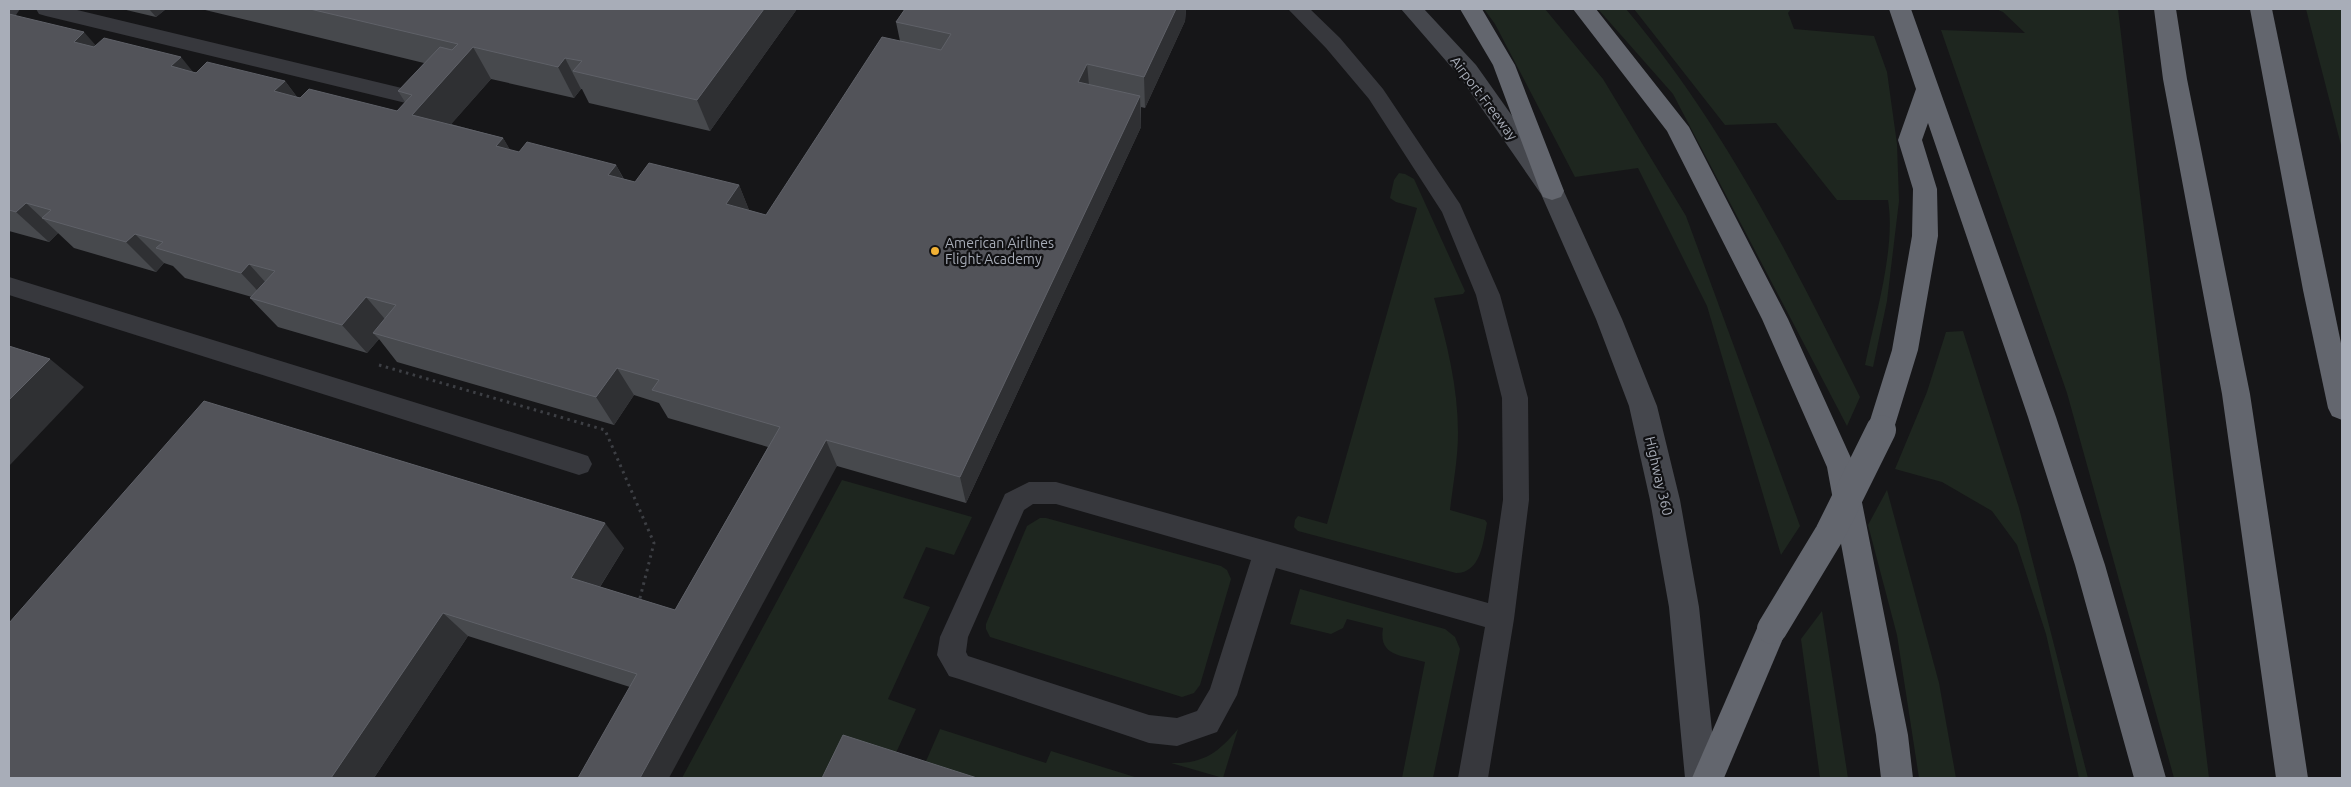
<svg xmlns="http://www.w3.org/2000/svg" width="2351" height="787" viewBox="0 0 2351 787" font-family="Ubuntu,sans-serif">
	<rect width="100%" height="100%" fill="#161618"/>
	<g fill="#1e261f">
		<polygon points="1484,9 1545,9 1603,79 1686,216 1800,526 1781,555 1707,306 1638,168 1575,177 1495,24"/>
		<path d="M1598 9H1626C1724 125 1792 261 1860 397L1847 426 1673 94Z"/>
		<path d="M1634 9H1791L1788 13 1794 29 1874 36 1887 72 1897 144 1899 201 1887 301 1873 367 1865 365C1875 316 1896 249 1888 200H1837L1776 123 1725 125Z"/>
		<polygon points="1996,9 2118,9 2209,778 2174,778 2067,393 1941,30 2025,33 2003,12"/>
		<polygon points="2306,9 2342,9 2342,149"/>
		<path d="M1399 173 1405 174 1414 179 1465 291 1463 294 1434 298C1447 343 1458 387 1458 433 1458 459 1453 484 1450 510L1485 520 1487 523C1483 542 1481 573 1456 573L1298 531 1294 527 1295 520 1298 516 1327 524 1417 208 1396 202 1390 198 1394 180Z"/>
		<polygon points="1963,331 2019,508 2088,778 2079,778 2046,634 2017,545 1992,511 1942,482 1895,469 1927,392 1946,332"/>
		<polygon points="842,480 972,517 954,555 926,547 903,598 930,607 888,699 916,709 890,766 844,778 682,778"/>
		<polygon points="1887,490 1939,683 1956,778 1919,778 1897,635 1868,525"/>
		<polygon points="1040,518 1046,518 1221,566 1227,570 1231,579 1200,685 1194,693 1182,697 990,637 986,629 986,624 1027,526"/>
		<path d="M1300 589 1445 629 1455 637 1460 649 1433 778H1402L1425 662C1403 655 1378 657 1383 628L1347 619 1343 628 1331 634 1290 624Z"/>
		<polygon points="1822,611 1848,778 1820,778 1801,639"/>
		<polygon points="940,729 1046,763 1051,751 1138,778 929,778 920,775"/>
		<path d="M1238 729 1223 778 1171 763C1203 764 1218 753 1238 729Z"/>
	</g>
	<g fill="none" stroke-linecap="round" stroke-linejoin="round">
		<polyline stroke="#3d3f44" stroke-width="3" stroke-dasharray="2.5 4.5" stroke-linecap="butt" points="379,365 605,430 654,543 639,602"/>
		<g fill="#37383d" fill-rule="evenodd">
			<polygon points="9,9 20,9 16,15 9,17"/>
			<polygon points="36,9 73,9 410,90 417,92 421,97 417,102 410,104 46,16 39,14"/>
			<path d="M1288 9H1310L1340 38 1383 89 1460 204 1500 295 1528 398 1529 500 1514 619 1488 778H1458L1485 627 1276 568 1237 695 1217 732 1177 746 1149 743 959 679 949 676 937 655 940 637 1005 494 1029 482H1056L1488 603 1503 500 1502 398 1476 295 1442 212 1369 99 1326 48ZM1033 504H1056L1251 560 1210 689 1197 711 1177 718 1149 715 968 656 966 652 968 637 1024 510Z"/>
			<polygon points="9,277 579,453 588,456 592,464 588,472 579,475 9,295"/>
		</g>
		<polygon fill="#45474d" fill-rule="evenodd" points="1401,9 1424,9 1476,65 1561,185 1622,319 1657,406 1680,500 1699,607 1717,778 1685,778 1669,607 1650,500 1629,406 1596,319 1541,194 1460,77"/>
		<g fill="#63666e" fill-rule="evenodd">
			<polygon points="1460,9 1482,9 1515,65 1564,191 1561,197 1552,200 1543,197 1540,191 1493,65"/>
			<polygon points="1573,9 1596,9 1689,127 1788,319 1855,467 1908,735 1913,778 1881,778 1876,735 1827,467 1762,319 1667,131"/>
			<polygon points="1889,9 1911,9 2056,417 2105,565 2166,778 2134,778 2075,565 2028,417 1928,123 1922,140 1937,189 1938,236 1918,350 1891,438 1881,442 1871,438 1867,430 1892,350 1912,236 1913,189 1898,140 1916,89"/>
			<polygon points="2154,9 2176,9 2187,79 2250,394 2308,778 2276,778 2222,394 2163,79"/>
			<polygon points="2250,9 2272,9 2342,348 2342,420 2332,416 2328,408 2303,290"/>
			<polygon points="1772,615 1783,619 1787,629 1724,778 1692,778 1761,619"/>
		</g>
		<polyline stroke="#63666e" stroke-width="30" points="1772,629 1830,533 1881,430"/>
	</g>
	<g fill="#47494d">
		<polygon points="122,9 166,9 156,17"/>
		<polygon points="201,9 797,9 710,131 589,103 582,89 581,89 574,98 491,79 451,124 503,138 510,150 519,152 616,165 624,179 635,182 739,185 749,210 766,215 900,41 896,22 905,9 1186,9 1185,21 1145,108 1141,107 1141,127 966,503 837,466 630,687 468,636 374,778 9,778 9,623 624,548 600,587 675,610 768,447 668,418 659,403 634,395 614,425 397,362 379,339 367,353 278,327 250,298 252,297 185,278 173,266 164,263 156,272 74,248 58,233 49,242 9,231 9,14 95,45 193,72 285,81 297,97 397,111 405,102 398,91 424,63"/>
	</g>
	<g fill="#2f3033">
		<polygon points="149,9 166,9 156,17"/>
		<polygon points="764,9 797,9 710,131 697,100"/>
		<polygon points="1176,9 1186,9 1185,21 1145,108 1144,77"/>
		<polygon points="84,32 112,64 74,42"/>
		<polygon points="473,47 491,79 432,146 412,115"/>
		<polygon points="181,57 206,88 171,66"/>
		<polygon points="565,58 581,89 574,98 558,67"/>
		<polygon points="1087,64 1090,96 1078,82"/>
		<polygon points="285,81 308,112 274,91"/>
		<polygon points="1140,96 1141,127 966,503 960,477"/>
		<polygon points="503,138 521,168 496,146"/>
		<polygon points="616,165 632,195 608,175"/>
		<polygon points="739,185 751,215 726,204"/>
		<polygon points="26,203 58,233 49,242 16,212"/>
		<polygon points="135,234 164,263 156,272 126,242"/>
		<polygon points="249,264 275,293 268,302 241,273"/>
		<polygon points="366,297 390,325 373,333 379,339 367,353 342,325"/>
		<polygon points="50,359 84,387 9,466 9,400"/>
		<polygon points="617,368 634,395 614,425 596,397"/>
		<polygon points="826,440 837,466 669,778 640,778"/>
		<polygon points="605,523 624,548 591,601 571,578"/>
		<polygon points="443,613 468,636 374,778 331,778"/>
	</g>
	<g fill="#525359" stroke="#5f6168">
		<polygon points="310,9 764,9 697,100 573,71 582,61 565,58 558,67 473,47 412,115 503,138 496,146 519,152 527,142 616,165 608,175 635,182 649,163 739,185 726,204 766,215 882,37 941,50 951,34 896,22 905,9 1176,9 1144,77 1087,64 1078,82 1140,96 960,477 826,440 640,778 578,778 637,674 443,613 331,778 9,778 9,623 204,401 605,523 571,578 675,610 780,427 652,390 659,380 617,368 596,397 373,333 396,305 366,297 342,325 250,298 275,271 249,264 241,273 156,248 163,242 135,234 126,242 42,218 51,210 26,203 16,212 9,210 9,14 84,32 74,42 94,47 104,38 181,57 171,66 196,73 207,62 285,81 274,91 300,98 309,89 397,111 412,95 398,91 440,47 452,50 458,44"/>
		<polygon points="9,346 50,359 9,400"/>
		<polygon points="843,735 977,778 822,778"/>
	</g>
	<circle fill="#f2b134" stroke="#111113" stroke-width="2" cx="935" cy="251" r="5"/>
	<g text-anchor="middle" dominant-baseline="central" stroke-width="4.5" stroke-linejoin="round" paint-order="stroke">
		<g font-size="14" fill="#a8adb8" stroke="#111113">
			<text transform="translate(1484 98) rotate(53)">Airport Freeway</text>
			<text transform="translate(1659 476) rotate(77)">Highway 360</text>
		</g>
		<g font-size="14" fill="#a8adb8" stroke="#111113" text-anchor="start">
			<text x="945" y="243">American Airlines<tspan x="945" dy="16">Flight Academy</tspan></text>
		</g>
	</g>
	<rect width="2351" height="787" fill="none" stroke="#a8adb8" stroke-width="20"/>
</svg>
